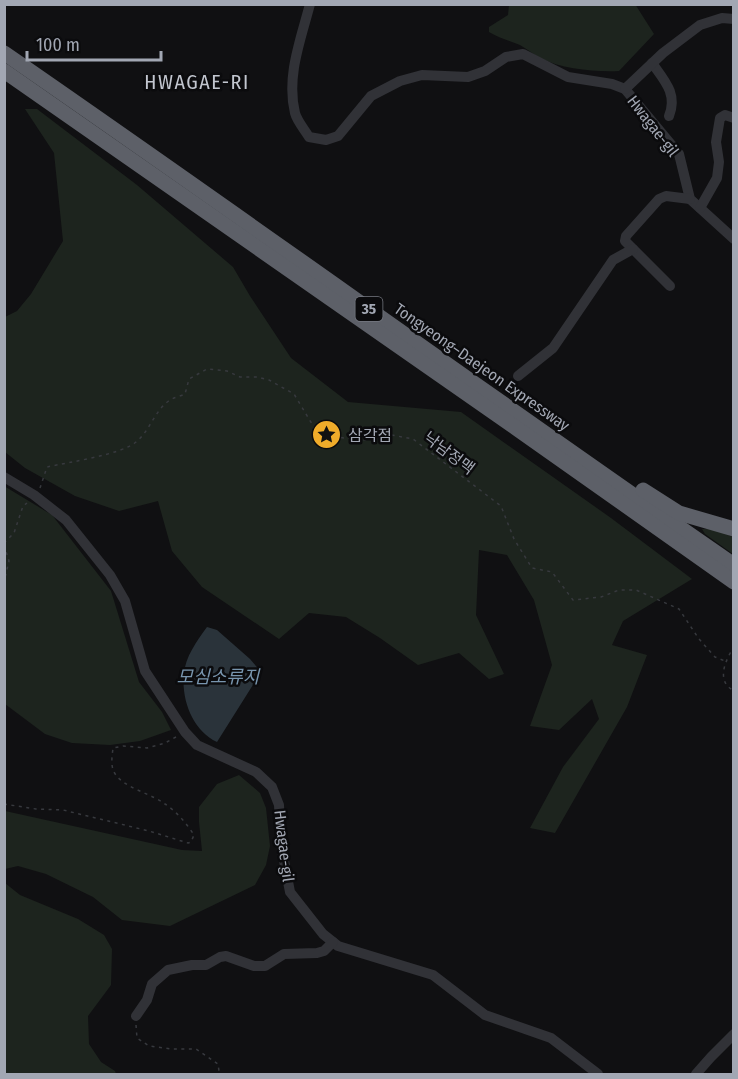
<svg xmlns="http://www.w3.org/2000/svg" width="738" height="1079" viewBox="0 0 738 1079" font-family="'Fira Sans Condensed','Noto Sans KR',sans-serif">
	<rect width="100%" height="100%" fill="#101012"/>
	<g fill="#1d241e">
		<path d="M635 4 654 34 619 71C594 72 562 69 540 58 533 54 527 49 520 45 510 41 499 38 489 32V27L508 15 509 5Z"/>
		<polygon points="25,109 37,109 137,185 233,267 250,296 291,358 348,402 461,412 611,518 692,579 623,621 612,645 647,655 627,707 555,833 530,828 563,767 599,719 592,699 559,730 530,726 552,665 534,600 507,555 479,550 476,615 504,674 489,679 459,653 418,665 380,638 346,617 309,613 279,639 202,587 172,551 158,501 119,511 75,496 25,468 5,452 5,317 17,311 31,294 63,241 54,153"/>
		<polygon points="4,486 52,515 111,591 139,682 162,712 171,730 140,741 110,745 72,743 45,734 5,704"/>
		<polygon points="702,529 713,529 733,537 733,554 705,534"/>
		<polygon points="239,775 260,793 266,808 270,846 266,865 255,885 170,926 122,920 93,897 46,874 18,866 5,869 5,811 182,850 202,851 199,822 199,807 217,784"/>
		<polygon points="5,883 20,895 78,919 104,935 112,949 111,985 88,1016 89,1044 101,1062 115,1071 116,1074 5,1074"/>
	</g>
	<path fill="#2a333a" d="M207 627 217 630 250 659 261 672 217 742C193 731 181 700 184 674 185 657 197 641 207 627Z"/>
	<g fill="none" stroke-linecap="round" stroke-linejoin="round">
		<g stroke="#37393e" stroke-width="1.5" stroke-dasharray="3 4.5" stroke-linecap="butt">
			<path d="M40 488 47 467C69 462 120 455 136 442 151 430 155 408 172 399 176 397 181 396 185 394L189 379 207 369 227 371 240 377H257L269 380 294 394 315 429 335 437 365 440 381 433 413 439 501 506 514 539 532 568 552 572 573 600 601 597 619 590H636L679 609 699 639 715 657 725 661"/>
			<polyline points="4,543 14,533 23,506 27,503"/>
			<polyline points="4,545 9,561 4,582"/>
			<path d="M734 646C728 657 719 672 726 684 728 687 731 689 734 691"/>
			<path d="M4 804 36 809 63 810 149 831 188 843 191 842 194 835C187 824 176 811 165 804 152 794 125 788 116 775 110 768 112 757 113 748L123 746 147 748 165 743 176 737"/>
			<polyline points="136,1025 137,1038 149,1046 172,1049 196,1049 218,1064 219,1071 217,1074"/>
		</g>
		<g stroke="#313237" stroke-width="10">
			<path d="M310 4C301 39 286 76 295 113 297 121 305 130 309 137L326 140 338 136 371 96 400 81 422 75 468 77 485 71 506 57 523 54 568 77 612 84 625 89 679 154 690 199 734 239"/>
			<path d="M652 63C664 80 678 94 669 116"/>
			<polyline points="625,89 663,53 700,25 722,18 734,19"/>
			<polyline points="700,208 717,178 719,162 716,142 720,118 725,115 734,118"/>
			<polyline points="670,286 625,241 626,236 659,199 666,196 690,199"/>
			<polyline points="518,376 553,348 613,260 633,249"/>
			<polyline points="4,477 34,495 66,520 110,575 125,601 145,671 185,732 197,745 256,772 272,787 279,805 281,845 290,892 323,934 338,946 433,975 485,1015 551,1038 598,1074"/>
			<polyline points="136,1016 147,1000 152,984 168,970 192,965 206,965 220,957 226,956 254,966 265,966 284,954 317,953 324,951 333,942"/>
			<polyline points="696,1074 711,1057 734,1034"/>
		</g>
		<g stroke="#5d6068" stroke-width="15">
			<path d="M4 53C249 222 489 396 734 565"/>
			<polyline points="4,71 516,428 734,582"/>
			<polyline points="643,490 679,513 734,529"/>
		</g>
	</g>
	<defs>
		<symbol id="sight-disc" viewBox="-11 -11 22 22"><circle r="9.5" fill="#f0ac2a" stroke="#0b0b0d"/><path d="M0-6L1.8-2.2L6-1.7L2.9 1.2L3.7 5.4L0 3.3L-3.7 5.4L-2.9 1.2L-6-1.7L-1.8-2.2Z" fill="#111"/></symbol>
	</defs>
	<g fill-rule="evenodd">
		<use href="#sight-disc" x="310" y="418" width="33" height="33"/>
	</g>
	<g text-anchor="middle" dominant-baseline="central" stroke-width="5" stroke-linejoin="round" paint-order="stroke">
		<rect fill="#0b0b0d" stroke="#757881" stroke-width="1.5" x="355.5" y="297" width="27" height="24" rx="4.5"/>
		<g font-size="15" font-weight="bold" fill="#a2a7b3">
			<text x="369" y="309">35</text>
		</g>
		<g font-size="16" fill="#a2a7b3" stroke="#0b0b0d">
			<text transform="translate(653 126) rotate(52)">Hwagae-gil</text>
			<text transform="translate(482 367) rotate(35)">Tongyeong–Daejeon Expressway</text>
			<text transform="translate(449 453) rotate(37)">낙남정맥</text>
			<text transform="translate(284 846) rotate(83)">Hwagae-gil</text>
		</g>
		<g font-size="16" fill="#a2a7b3" stroke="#0b0b0d" text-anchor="start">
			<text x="348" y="435">삼각점</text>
		</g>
		<g font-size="18" font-style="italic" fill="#7895ae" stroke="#0b0b0d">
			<text x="218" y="677">모심소류지</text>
		</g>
		<g font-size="20" letter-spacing="1.5" fill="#c2c6cf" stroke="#0b0b0d">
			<text x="197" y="82">HWAGAE-RI</text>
		</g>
	</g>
	<rect width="738" height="1079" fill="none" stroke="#a2a7b3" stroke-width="12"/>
	<path d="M27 51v9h134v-9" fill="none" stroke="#a2a7b3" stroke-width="3"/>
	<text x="36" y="51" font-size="18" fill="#a2a7b3" stroke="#0b0b0d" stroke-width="4.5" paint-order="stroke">100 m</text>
</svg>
